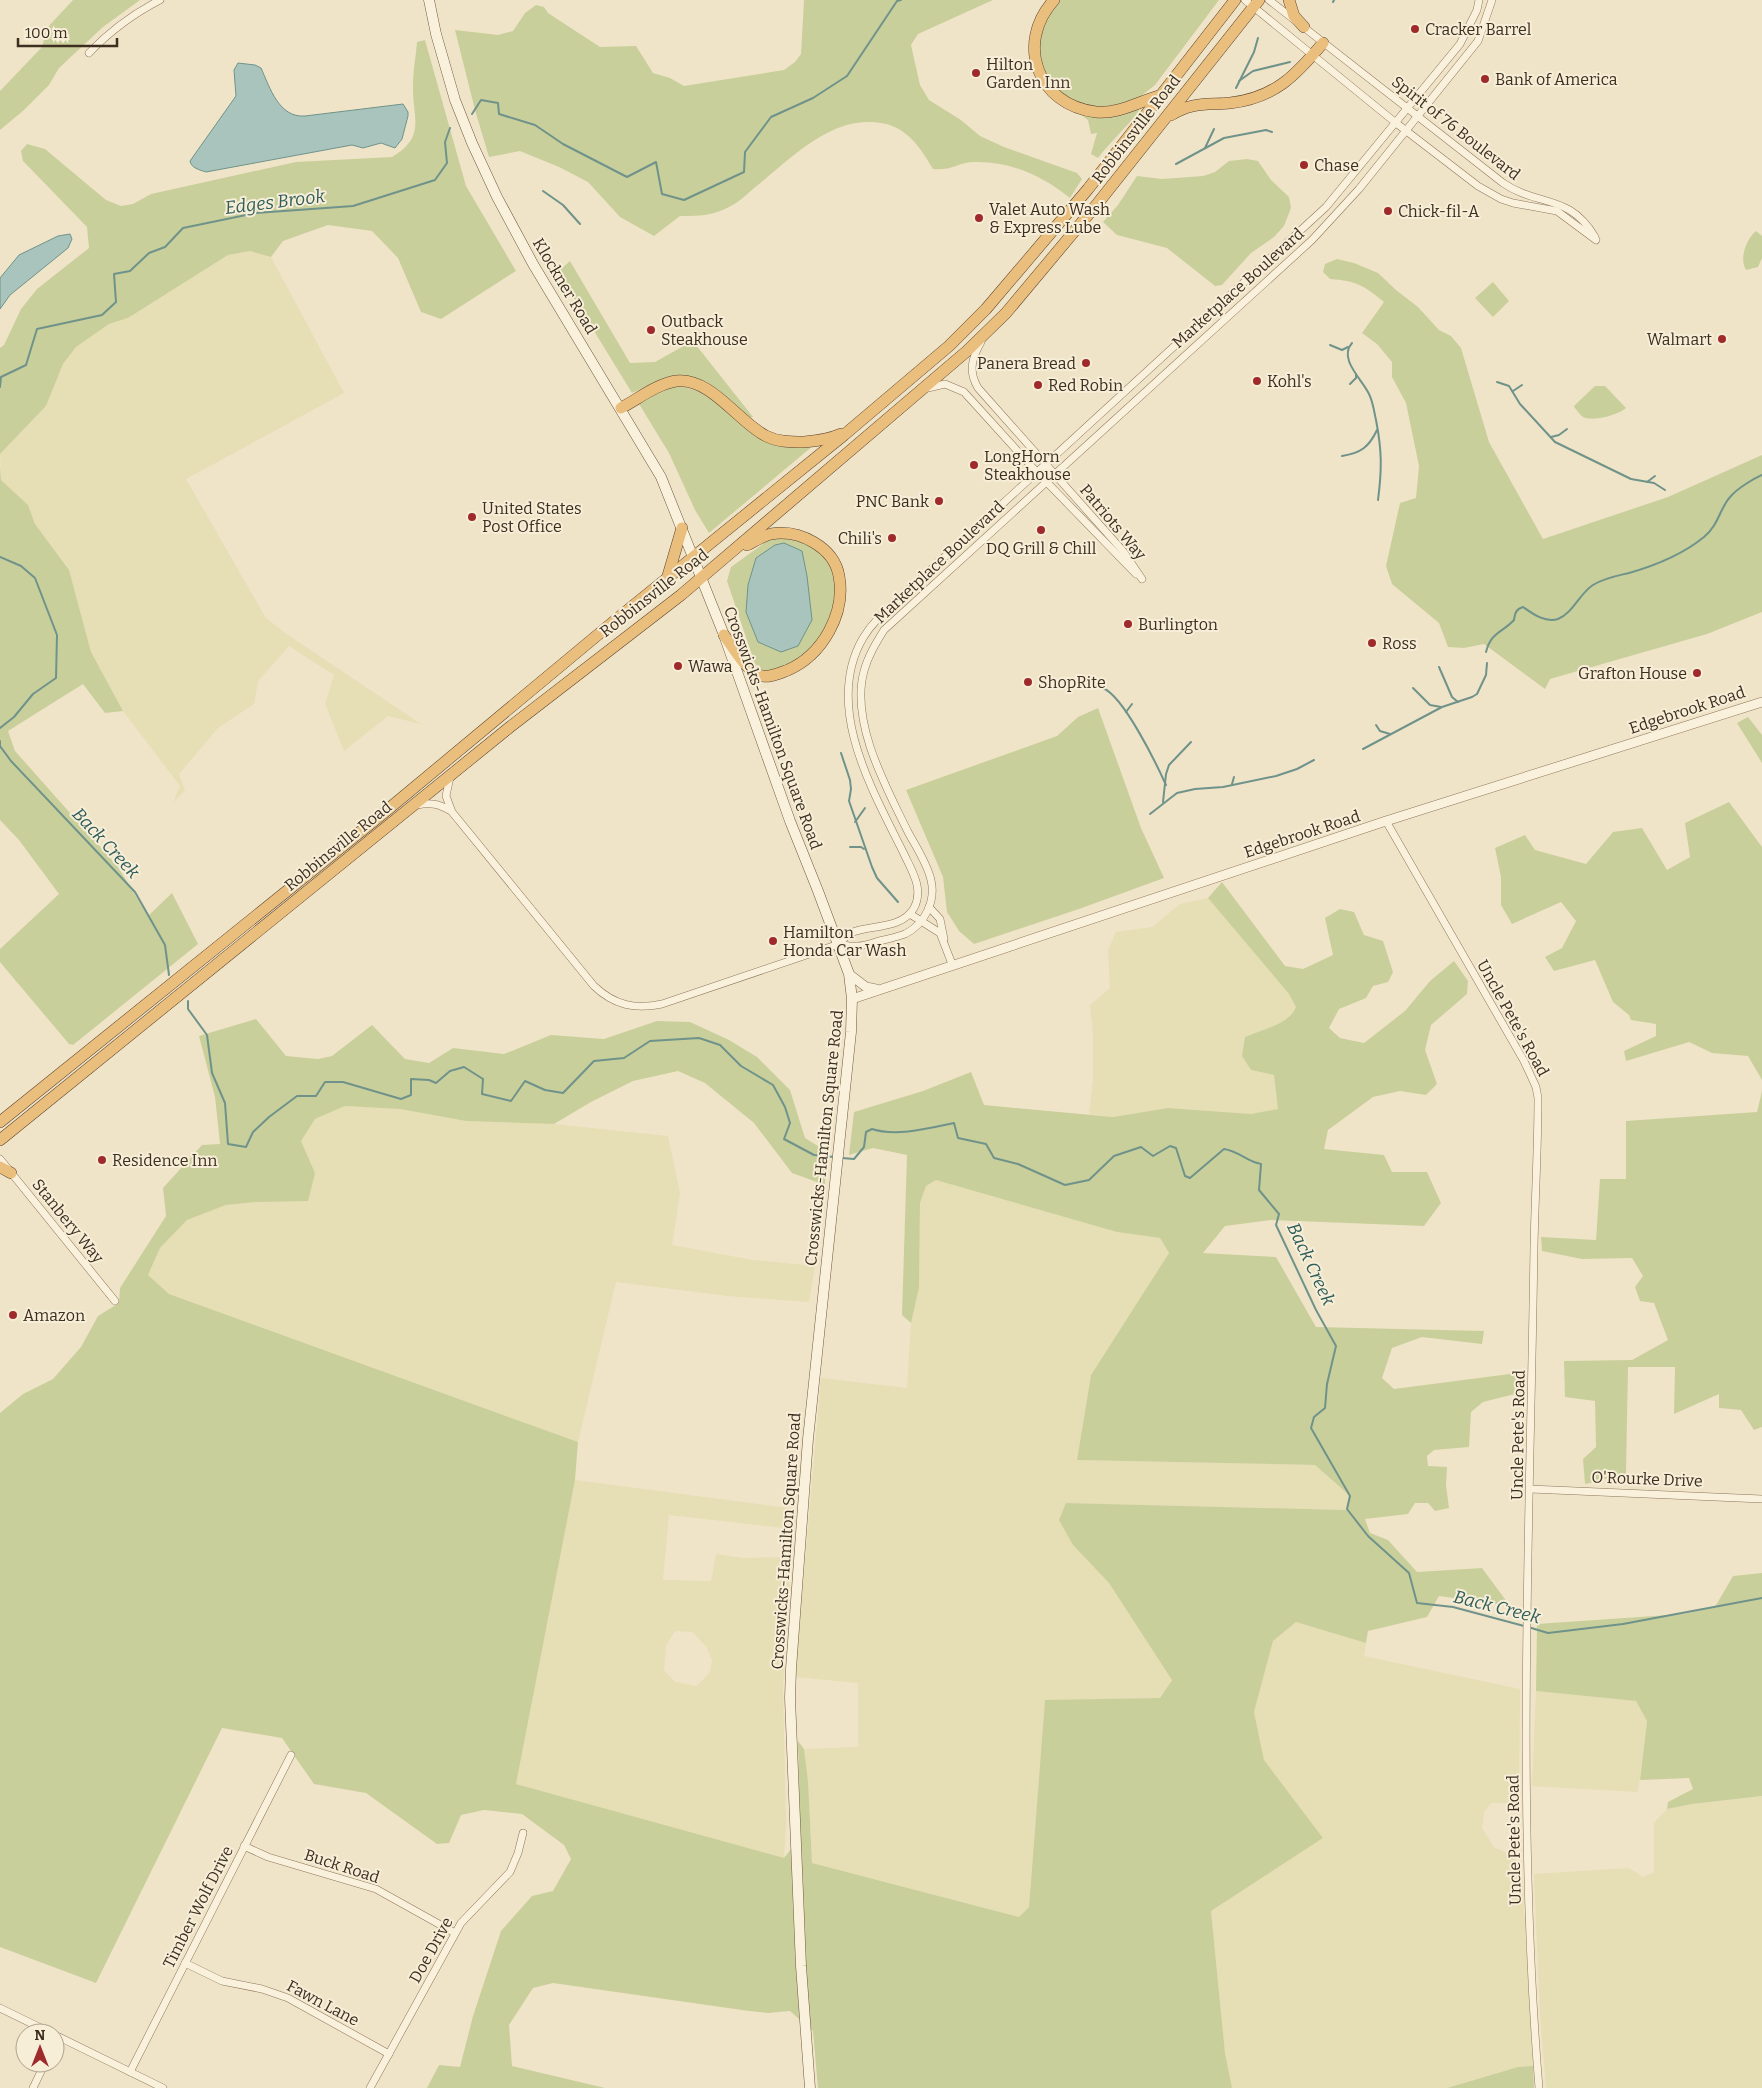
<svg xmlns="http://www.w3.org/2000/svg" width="1762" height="2088" viewBox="0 0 1762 2088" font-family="Bitter,serif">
	<rect width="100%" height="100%" fill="#f0e4c8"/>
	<g fill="#e6deb5" fill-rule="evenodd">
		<polygon points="250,251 271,257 344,393 186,479 266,618 285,633 421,724 388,716 344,751 325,704 334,675 289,646 258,681 254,704 218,728 179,774 185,790 173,803 180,786 123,711 91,652 69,570 35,524 28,505 1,480 0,454 46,406 63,364 76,347 109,324 128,318 228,255"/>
		<polygon points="1208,898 1289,994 1296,1007 1293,1015 1283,1023 1245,1038 1243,1056 1251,1070 1274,1075 1279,1109 1251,1114 1168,1108 1113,1117 1089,1114 1093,1080 1093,1035 1090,1005 1110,988 1108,950 1116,932 1152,927 1180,904"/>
		<polygon points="345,1106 400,1109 466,1121 554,1124 668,1136 680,1193 672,1245 753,1260 815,1266 809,1302 728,1296 616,1282 578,1442 169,1294 148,1275 160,1248 187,1220 226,1205 257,1202 315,1173 301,1141 315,1119"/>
		<polygon points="936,1179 1117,1232 1160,1238 1169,1253 1091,1375 1077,1460 1315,1465 1349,1495 1346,1510 1066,1503 1073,1545 1109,1583 1172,1679 1160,1698 1045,1701 1029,1907 1019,1917 812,1863 808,1781 804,1749 858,1747 858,1683 795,1677 821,1378 907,1388 911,1323 919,1288 920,1203 926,1186"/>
		<path d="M575 1480 796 1509 795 1527 783 1528 669 1515 663 1580 711 1581 716 1554 743 1558 791 1557 783 1689 786 1822 784 1859 516 1784ZM675 1631 693 1632 707 1648 712 1660 710 1672 697 1686 675 1682 664 1670 666 1646Z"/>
		<polygon points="1296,1622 1366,1643 1364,1656 1520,1689 1519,1799 1506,1803 1491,1803 1484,1812 1482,1828 1494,1847 1511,1855 1522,1869 1533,2066 1518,2067 1447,2088 1232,2088 1225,2053 1211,1911 1323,1838 1264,1760 1254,1712 1273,1641"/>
		<polygon points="1536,1691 1636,1701 1647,1721 1638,1792 1532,1786"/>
		<polygon points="1762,1796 1762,2088 1546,2088 1540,2016 1534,1874 1629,1868 1643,1877 1654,1872 1654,1823 1667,1809 1692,1804"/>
	</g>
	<g fill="#c9cf9b">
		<polygon points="73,0 140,0 103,27 59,68 49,85 24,110 0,130 0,91 42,47 47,28"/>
		<path d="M804 0H993L918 34 911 45 920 85 929 100 961 120 980 136 1004 147 1077 173 1082 179 1070 198C1043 176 1010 161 974 162 958 162 953 171 933 169 917 142 903 122 869 122 825 121 786 163 753 189 746 195 739 202 731 206 713 216 700 216 680 216L654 236 620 217 588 182 559 167 520 151 489 157 475 110 455 30 498 35 513 31 525 13 536 5 544 7 548 13 600 47 636 46 653 73 670 78 684 86 784 70 795 62 801 54Z"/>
		<polygon points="1060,0 1219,0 1155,85 1136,100 1101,108 1078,103 1057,91 1042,68 1039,37 1053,6"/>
		<path d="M425 40 466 186 516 271 441 319 421 312 398 258 372 231 328 225 283 241 271 257 250 251 228 255 128 318 109 324 76 347 63 364 46 406 0 454V348L4 345 21 309 37 289 89 248 87 227 23 161 21 151 27 144 45 149 106 200 121 206 133 204 151 194 296 162 392 157C427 136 412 118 413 85 413 71 416 56 417 42Z"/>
		<path d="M1138 108 1139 111C1126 128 1111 141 1098 158L1091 154 1097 133 1091 134 1088 120 1076 111Z"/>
		<polygon points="1247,159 1258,161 1271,180 1289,197 1291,208 1284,226 1274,237 1251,253 1222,285 1215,286 1210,282 1167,248 1117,235 1103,222 1118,205 1137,176 1162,179 1203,176 1215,172 1229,161"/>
		<path d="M1756 231 1762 236V258L1758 267 1746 270C1739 259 1746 239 1756 231Z"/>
		<path d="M1337 259 1354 263 1378 273 1396 290 1418 307 1439 330 1451 336 1461 348 1489 442 1543 539 1668 497 1762 455V612L1707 634 1550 679 1545 689 1484 644 1464 648 1448 647 1439 623 1392 584 1386 566 1400 503 1416 498 1419 466 1406 403 1392 377V362L1377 344 1362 333 1384 302C1363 285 1357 281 1330 279L1323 272 1325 264Z"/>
		<polygon points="570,261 630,363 655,362 689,343 696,345 753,417 746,418 687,376 667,377 632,393 558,272"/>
		<polygon points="1493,282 1509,301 1493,317 1475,298"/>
		<path d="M1595 386H1605L1626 408C1618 415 1593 422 1583 417 1580 415 1577 410 1574 407L1575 405Z"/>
		<polygon points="669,387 684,387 698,391 719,404 754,434 814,445 709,533 695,510 669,453 639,404"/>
		<polygon points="0,466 1,480 28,505 35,524 69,570 91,652 123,711 105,713 83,684 8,731 15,751 118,867 148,916 172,893 198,944 73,1045 69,1044 0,962 0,949 59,894 19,840 0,820"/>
		<path d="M790 537C804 543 820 549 829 562 855 607 811 668 764 671L755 664 727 581 731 567 770 539Z"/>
		<polygon points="1098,708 1141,828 1164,878 1079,909 974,944 959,931 947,912 943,877 906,790 1057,736 1078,717"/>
		<polygon points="1748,717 1762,735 1762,763 1737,723"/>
		<polygon points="1729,802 1762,847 1762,1080 1748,1056 1712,1053 1689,1042 1626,1061 1624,1051 1656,1036 1656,1024 1631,1020 1629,1015 1613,1002 1595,960 1554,971 1545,957 1562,948 1576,921 1561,902 1512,924 1501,905 1501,877 1495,848 1525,835 1535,850 1586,864 1613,832 1642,828 1667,870 1690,857 1685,823"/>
		<path d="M1222 882 1285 966 1303 969 1333 955 1325 918 1340 909 1354 912 1364 935 1383 941 1393 972 1388 982 1373 986 1366 998 1339 1009 1329 1028 1340 1038 1364 1043 1405 1011 1430 981 1454 961 1468 981 1467 994 1431 1025 1425 1050 1437 1084 1426 1095 1400 1091 1373 1097 1328 1130 1324 1149 1384 1155 1392 1172H1427L1441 1203 1424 1226 1271 1220 1225 1226 1203 1253 1276 1257 1316 1327 1484 1331 1482 1344 1422 1337 1392 1348 1382 1378 1394 1389 1525 1372 1523 1392 1483 1402 1471 1412 1469 1447 1434 1450 1427 1456 1428 1466 1447 1467 1446 1485 1449 1508 1435 1511 1428 1503H1415L1408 1514 1365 1519 1370 1533 1388 1540 1417 1572 1482 1568 1510 1606 1439 1596 1427 1617 1368 1631 1366 1643 1296 1622 1273 1641 1254 1712 1264 1760 1323 1838 1211 1911 1225 2053 1232 2088H818L813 2031 790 2011 768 2013 749 2011 553 1983 533 1988 509 2025 512 2066 605 2088H427L439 2065 460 2067 473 2016 501 1931 532 1896 553 1891 571 1859 564 1845 522 1814 484 1810 461 1815 449 1843 437 1844 366 1793 314 1784 282 1738 222 1728 96 1983 0 1947V1413L23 1394 53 1379 81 1347 98 1316 119 1303 120 1288 166 1216 163 1188 202 1145 220 1144 215 1097 199 1036 256 1019 286 1056 318 1059 332 1056 372 1025 405 1059 429 1063 453 1048 504 1054 551 1035 604 1039 657 1021 690 1022 729 1040 757 1057 790 1090 805 1138 826 1151 825 1185 792 1173 754 1123 705 1083 678 1071 633 1081 591 1102 554 1124 466 1121 400 1109 345 1106 315 1119 301 1141 315 1173 308 1201 257 1202 226 1205 187 1220 160 1248 148 1275 169 1294 578 1442 575 1480 516 1784 784 1858 800 1838 798 1741 804 1749 808 1781 812 1863 1019 1917 1029 1907 1045 1700 1160 1698 1172 1680 1109 1583 1073 1545 1059 1520 1066 1503 1346 1510 1349 1495 1315 1465 1077 1460 1091 1375 1169 1253 1160 1238 1117 1232 936 1180 926 1186 920 1203 919 1288 911 1323 902 1315 907 1155 873 1148 849 1155 854 1112 923 1091 971 1072 984 1105 1113 1117 1168 1108 1251 1114 1278 1109 1274 1075 1251 1070 1242 1056 1245 1037C1262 1029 1289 1025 1296 1007L1289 994 1208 898Z"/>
		<polygon points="1762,1091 1762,1427 1754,1430 1741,1410 1719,1408 1719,1394 1674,1414 1675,1367 1628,1367 1626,1474 1585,1484 1583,1459 1596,1447 1595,1401 1565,1397 1564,1361 1632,1360 1668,1340 1654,1303 1640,1301 1635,1287 1643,1276 1632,1258 1582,1259 1542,1251 1541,1237 1596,1240 1600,1179 1626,1179 1626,1121 1757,1112"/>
		<polygon points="1762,1573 1762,1796 1692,1804 1667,1809 1668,1802 1693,1789 1689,1778 1640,1780 1647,1721 1636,1701 1536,1691 1537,1624 1683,1614 1715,1607 1733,1576"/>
		<polygon points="1533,2066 1534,2088 1447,2088 1518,2067"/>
	</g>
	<g fill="#a9c4bc" stroke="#6f938a">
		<path d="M238 63 255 65 261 68C270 88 279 118 305 116L403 104 408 112V116L402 139 395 148 381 143 363 148 352 145 206 172C200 170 191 168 190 161L236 96 234 70Z"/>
		<polygon points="70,234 72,239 68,248 10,295 0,309 0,278 19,255 58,236"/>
		<polygon points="784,543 802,551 807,576 812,620 798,646 781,652 758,642 746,612 748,585 756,558 775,545"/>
	</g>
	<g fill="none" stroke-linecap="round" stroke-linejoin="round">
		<g stroke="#6f938a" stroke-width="2">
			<polyline points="1333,2 1334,0"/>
			<polyline points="1239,81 1253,71 1290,62"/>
			<polyline points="1236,88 1254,52 1258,38"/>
			<polyline points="472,114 481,100 498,103 499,114 535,125 563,144 627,177 656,162 662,194 684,200 744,172 745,152 771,117 813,98 847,76 897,1 901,0"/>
			<polyline points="1205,148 1214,129"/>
			<polyline points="1176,164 1224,138 1266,130 1272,132"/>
			<polyline points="543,191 563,205 580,224"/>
			<path d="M1352 343C1338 359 1362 379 1369 394 1373 402 1374 411 1376 420 1382 451 1382 469 1378 500"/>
			<polyline points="1330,345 1342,350 1348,347"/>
			<polyline points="1497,382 1509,386 1520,404 1555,442 1631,479 1654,483 1665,490"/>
			<polyline points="1350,384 1356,378 1356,374"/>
			<polyline points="0,387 1,377 26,365 37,329 102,315 116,302 114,274 130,271 149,253 165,247 183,228 256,213 353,206 435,180 447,163 445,142 450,128"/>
			<polyline points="1513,391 1522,385"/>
			<polyline points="1551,437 1559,435 1567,429"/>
			<path d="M1342 456C1361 453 1369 447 1377 430"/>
			<polyline points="1647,482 1655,476"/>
			<polyline points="0,557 21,566 35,578 57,635 56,678 33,694 14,717 0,728"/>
			<path d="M1486 652C1491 632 1502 633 1514 620 1515 613 1516 609 1523 607 1533 614 1545 623 1558 619 1573 613 1580 593 1593 585 1604 578 1616 576 1629 573 1657 565 1682 555 1704 537 1719 525 1720 507 1731 496 1738 488 1753 479 1762 475"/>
			<polyline points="1439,667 1452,697 1458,702"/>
			<path d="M1103 688C1124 697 1156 763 1166 785"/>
			<polyline points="1413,688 1430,705 1441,707"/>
			<polyline points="1126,712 1132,704"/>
			<polyline points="1376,725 1380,731 1390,734"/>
			<polyline points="0,741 0,746 11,761 135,892 165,945 169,975"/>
			<polyline points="1363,749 1442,707 1472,697 1477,694 1486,675 1487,663"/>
			<polyline points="841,753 850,780 851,789 849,801 872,867 877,878 898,902"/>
			<polyline points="1232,784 1234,777"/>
			<polyline points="1163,802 1166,774 1169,765 1191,742"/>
			<polyline points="1150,814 1177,793 1195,789 1223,787 1276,776 1297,769 1314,760"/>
			<polyline points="855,822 865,808"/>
			<polyline points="850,847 861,847 864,849"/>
			<polyline points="188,1001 188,1009 207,1035 212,1073 225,1103 228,1144 246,1147 253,1132 269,1117 297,1096 316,1096 325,1082 343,1082 401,1099 411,1095 411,1079 429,1080 436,1083 450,1071 464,1067 483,1079 482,1094 511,1101 525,1081 545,1090 563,1093 594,1061 624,1058 650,1041 699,1038 720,1045 741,1066 773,1085 785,1107 790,1123 784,1139 814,1155 834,1157"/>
			<path d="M842 1158 854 1159 864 1147 866 1132 872 1129C896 1137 930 1128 954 1123L958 1138 986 1144 994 1158 1018 1164 1065 1185 1089 1180 1114 1156 1141 1147 1153 1156 1170 1146 1176 1148 1185 1176 1190 1178 1224 1149C1239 1151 1247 1162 1261 1164L1259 1190 1279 1214 1276 1225 1316 1310 1336 1346 1327 1384 1325 1408 1314 1417 1311 1428 1350 1496 1347 1509 1368 1536 1409 1573 1417 1603 1453 1607 1524 1626"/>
			<polyline points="1528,1627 1548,1633 1623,1624 1762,1598"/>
		</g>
		<defs>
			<g id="minor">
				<polyline points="1245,0 1396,123 1478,186 1501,199 1513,203 1557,211 1596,240"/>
				<path d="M1269 0 1503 183C1538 207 1569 193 1595 237"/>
				<path d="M89 53C110 31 133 14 160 0"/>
				<path d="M981 342C972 358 968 371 978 388L1123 551 1142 579"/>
				<polyline points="928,388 945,384 964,392 1032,467 1136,574"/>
				<path d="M450 777 446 796 452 812 594 986C614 1005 635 1010 662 1004L839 944C845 945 851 947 857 946 865 946 872 943 879 941 888 939 897 937 905 934 925 924 936 901 931 880 927 863 916 847 908 832 886 787 850 722 864 671 868 656 876 643 884 630L1312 240 1359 189 1478 41 1492 0"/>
				<path d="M417 805C431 802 439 804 451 811"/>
				<path d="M1386 821 1524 1061 1536 1087 1538 1098C1538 1148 1535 1197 1534 1247 1530 1527 1516 1808 1539 2088"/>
				<polyline points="929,907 940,919 944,939"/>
				<polyline points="910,914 940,933 952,964"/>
				<path d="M839 944C843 940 847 934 853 932 872 925 902 929 914 908 924 889 912 871 904 854 873 791 823 707 863 638 873 621 888 609 902 596L1326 207 1460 44 1477 10 1479 0"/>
				<polyline points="0,1159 115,1301"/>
				<polyline points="1530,1489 1762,1499"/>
				<polyline points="244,1846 268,1857 376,1889 455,1933"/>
				<polyline points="185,1963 222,1981 262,1989 288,1998 389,2054"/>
				<polyline points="0,2008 51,2033"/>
				<polyline points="55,2035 163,2088"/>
				<polyline points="130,2072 291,1755"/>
				<polyline points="33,2088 45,2063"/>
				<polyline points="370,2088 461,1923 510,1872 518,1853 523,1833"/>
			</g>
			<g id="tertiary">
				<polyline points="849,974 866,987 876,989"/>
				<polyline points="852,999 1386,821 1762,702"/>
			</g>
			<polyline id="secondary" points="429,0 436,34 455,100 472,143 497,197 533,264 661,477 724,635 790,821 818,891 849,974 852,999 851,1032 808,1439 791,1669 790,1698 801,1966 810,2088"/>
			<g id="trunk">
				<path d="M1054 0C1015 43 1037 105 1096 112 1120 114 1139 101 1162 95"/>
				<polyline points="1289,0 1294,16 1304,27"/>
				<path d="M1171 115C1192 102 1206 105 1230 103 1275 98 1296 75 1323 43"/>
				<path d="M621 408C638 399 657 384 676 381 711 377 738 422 766 436 778 442 791 442 804 442 816 441 830 439 841 434"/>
				<polyline points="667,579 682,528"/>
				<path d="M724 635C733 647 745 669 759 675 767 679 780 673 788 670 822 655 846 614 839 576 834 547 799 529 771 534 763 536 755 541 747 545"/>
				<polyline points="0,1122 380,816 618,618 844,435 949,346 986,309 1088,189 1235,0"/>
				<polyline points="0,1140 510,727 681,595 967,351 1006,313 1098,203 1259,0"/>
				<polyline points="0,1167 11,1173"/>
			</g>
		</defs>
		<use href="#minor" stroke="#8d765c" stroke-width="8"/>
		<use href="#tertiary" stroke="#8d765c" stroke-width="10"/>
		<use href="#secondary" stroke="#6f573f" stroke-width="11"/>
		<use href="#trunk" stroke="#5b4430" stroke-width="12"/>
		<use href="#minor" stroke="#faf1dc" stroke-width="7"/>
		<use href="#tertiary" stroke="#faf1dc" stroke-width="9"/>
		<use href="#secondary" stroke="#faf1dc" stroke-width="10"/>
		<use href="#trunk" stroke="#eabe7c" stroke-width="11"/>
	</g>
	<g fill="#9e2a2b" stroke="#f7eed8" stroke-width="2">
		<circle cx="1415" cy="29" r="5"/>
		<circle cx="976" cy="73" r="5"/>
		<circle cx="1485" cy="79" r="5"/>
		<circle cx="1304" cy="165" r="5"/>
		<circle cx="1388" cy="211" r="5"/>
		<circle cx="979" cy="218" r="5"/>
		<circle cx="651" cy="330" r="5"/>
		<circle cx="1722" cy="339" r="5"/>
		<circle cx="1086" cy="363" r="5"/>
		<circle cx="1257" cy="381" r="5"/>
		<circle cx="1038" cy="385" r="5"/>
		<circle cx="974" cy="465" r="5"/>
		<circle cx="939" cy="501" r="5"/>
		<circle cx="472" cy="517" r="5"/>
		<circle cx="1041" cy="530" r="5"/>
		<circle cx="892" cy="538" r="5"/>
		<circle cx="1128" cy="624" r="5"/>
		<circle cx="1372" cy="643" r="5"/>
		<circle cx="678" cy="666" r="5"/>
		<circle cx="1697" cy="673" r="5"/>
		<circle cx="1028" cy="682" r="5"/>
		<circle cx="773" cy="941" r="5"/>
		<circle cx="102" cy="1160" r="5"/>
		<circle cx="13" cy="1315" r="5"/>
	</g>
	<g text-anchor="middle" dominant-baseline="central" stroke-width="4" stroke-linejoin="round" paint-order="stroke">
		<g font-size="16" fill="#3d2e20" stroke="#f7eed8" text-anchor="start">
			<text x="1425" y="29">Cracker Barrel</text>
			<text x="986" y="64">Hilton<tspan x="986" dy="18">Garden Inn</tspan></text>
			<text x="1495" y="79">Bank of America</text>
			<text x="1314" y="165">Chase</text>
			<text x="989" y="209">Valet Auto Wash<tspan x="989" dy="18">&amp; Express Lube</tspan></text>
			<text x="1398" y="211">Chick-fil-A</text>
			<text x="661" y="321">Outback<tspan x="661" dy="18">Steakhouse</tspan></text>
			<text x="1712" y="339" text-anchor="end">Walmart</text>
			<text x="1076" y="363" text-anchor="end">Panera Bread</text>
			<text x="1267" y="381">Kohl's</text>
			<text x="1048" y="385">Red Robin</text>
			<text x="984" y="456">LongHorn<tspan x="984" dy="18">Steakhouse</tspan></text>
			<text x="929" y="501" text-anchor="end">PNC Bank</text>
			<text x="482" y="508">United States<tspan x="482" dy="18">Post Office</tspan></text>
			<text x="882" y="538" text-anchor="end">Chili's</text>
			<text x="1041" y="548" text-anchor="middle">DQ Grill &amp; Chill</text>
			<text x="1138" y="624">Burlington</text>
			<text x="1382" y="643">Ross</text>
			<text x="688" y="666">Wawa</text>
			<text x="1687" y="673" text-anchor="end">Grafton House</text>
			<text x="1038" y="682">ShopRite</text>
			<text x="783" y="932">Hamilton<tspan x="783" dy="18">Honda Car Wash</tspan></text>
			<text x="112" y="1160">Residence Inn</text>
			<text x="23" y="1315">Amazon</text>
		</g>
		<g font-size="16" fill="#3d2e20" stroke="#f7eed8">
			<text transform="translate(1456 128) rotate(38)">Spirit of 76 Boulevard</text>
			<text transform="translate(1136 129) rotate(-52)">Robbinsville Road</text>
			<text transform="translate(565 286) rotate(59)">Klockner Road</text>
			<text transform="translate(1238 288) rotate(-42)">Marketplace Boulevard</text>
			<text transform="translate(1113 522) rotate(50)">Patriots Way</text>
			<text transform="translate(939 562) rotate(-43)">Marketplace Boulevard</text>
			<text transform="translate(654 593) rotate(-38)">Robbinsville Road</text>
			<text transform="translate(1687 710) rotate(-18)">Edgebrook Road</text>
			<text transform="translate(773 728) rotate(70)">Crosswicks-Hamilton Square Road</text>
			<text transform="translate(1302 834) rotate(-18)">Edgebrook Road</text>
			<text transform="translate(338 846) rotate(-39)">Robbinsville Road</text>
			<text transform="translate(1513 1018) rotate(61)">Uncle Pete's Road</text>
			<text transform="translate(824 1138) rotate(-84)">Crosswicks-Hamilton Square Road</text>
			<text transform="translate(68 1221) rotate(51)">Stanbery Way</text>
			<text transform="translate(1518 1435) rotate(-89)">Uncle Pete's Road</text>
			<text transform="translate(1647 1479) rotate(2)">O'Rourke Drive</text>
			<text transform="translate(786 1541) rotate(-86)">Crosswicks-Hamilton Square Road</text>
			<text transform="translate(1514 1840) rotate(-91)">Uncle Pete's Road</text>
			<text transform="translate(342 1866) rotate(18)">Buck Road</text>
			<text transform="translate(198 1907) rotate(-63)">Timber Wolf Drive</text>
			<text transform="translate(431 1950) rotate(-61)">Doe Drive</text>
			<text transform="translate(323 2003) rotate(28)">Fawn Lane</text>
		</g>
		<g font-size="18" font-style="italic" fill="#2f5d5a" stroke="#f7eed8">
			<text transform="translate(275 202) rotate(-7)">Edges Brook</text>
			<text transform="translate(106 843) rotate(47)">Back Creek</text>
			<text transform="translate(1311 1264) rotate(65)">Back Creek</text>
			<text transform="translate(1497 1607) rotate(14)">Back Creek</text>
		</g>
	</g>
	<g transform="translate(40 2048)"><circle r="24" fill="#f7eed8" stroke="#ada18e"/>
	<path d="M0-4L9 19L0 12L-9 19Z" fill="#9e2a2b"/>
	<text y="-8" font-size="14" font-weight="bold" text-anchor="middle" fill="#3d2e20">N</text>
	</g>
	<path d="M18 38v8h99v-8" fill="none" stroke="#3d2e20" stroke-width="2.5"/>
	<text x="25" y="38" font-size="15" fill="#3d2e20" stroke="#f7eed8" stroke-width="4" paint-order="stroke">100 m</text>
</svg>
